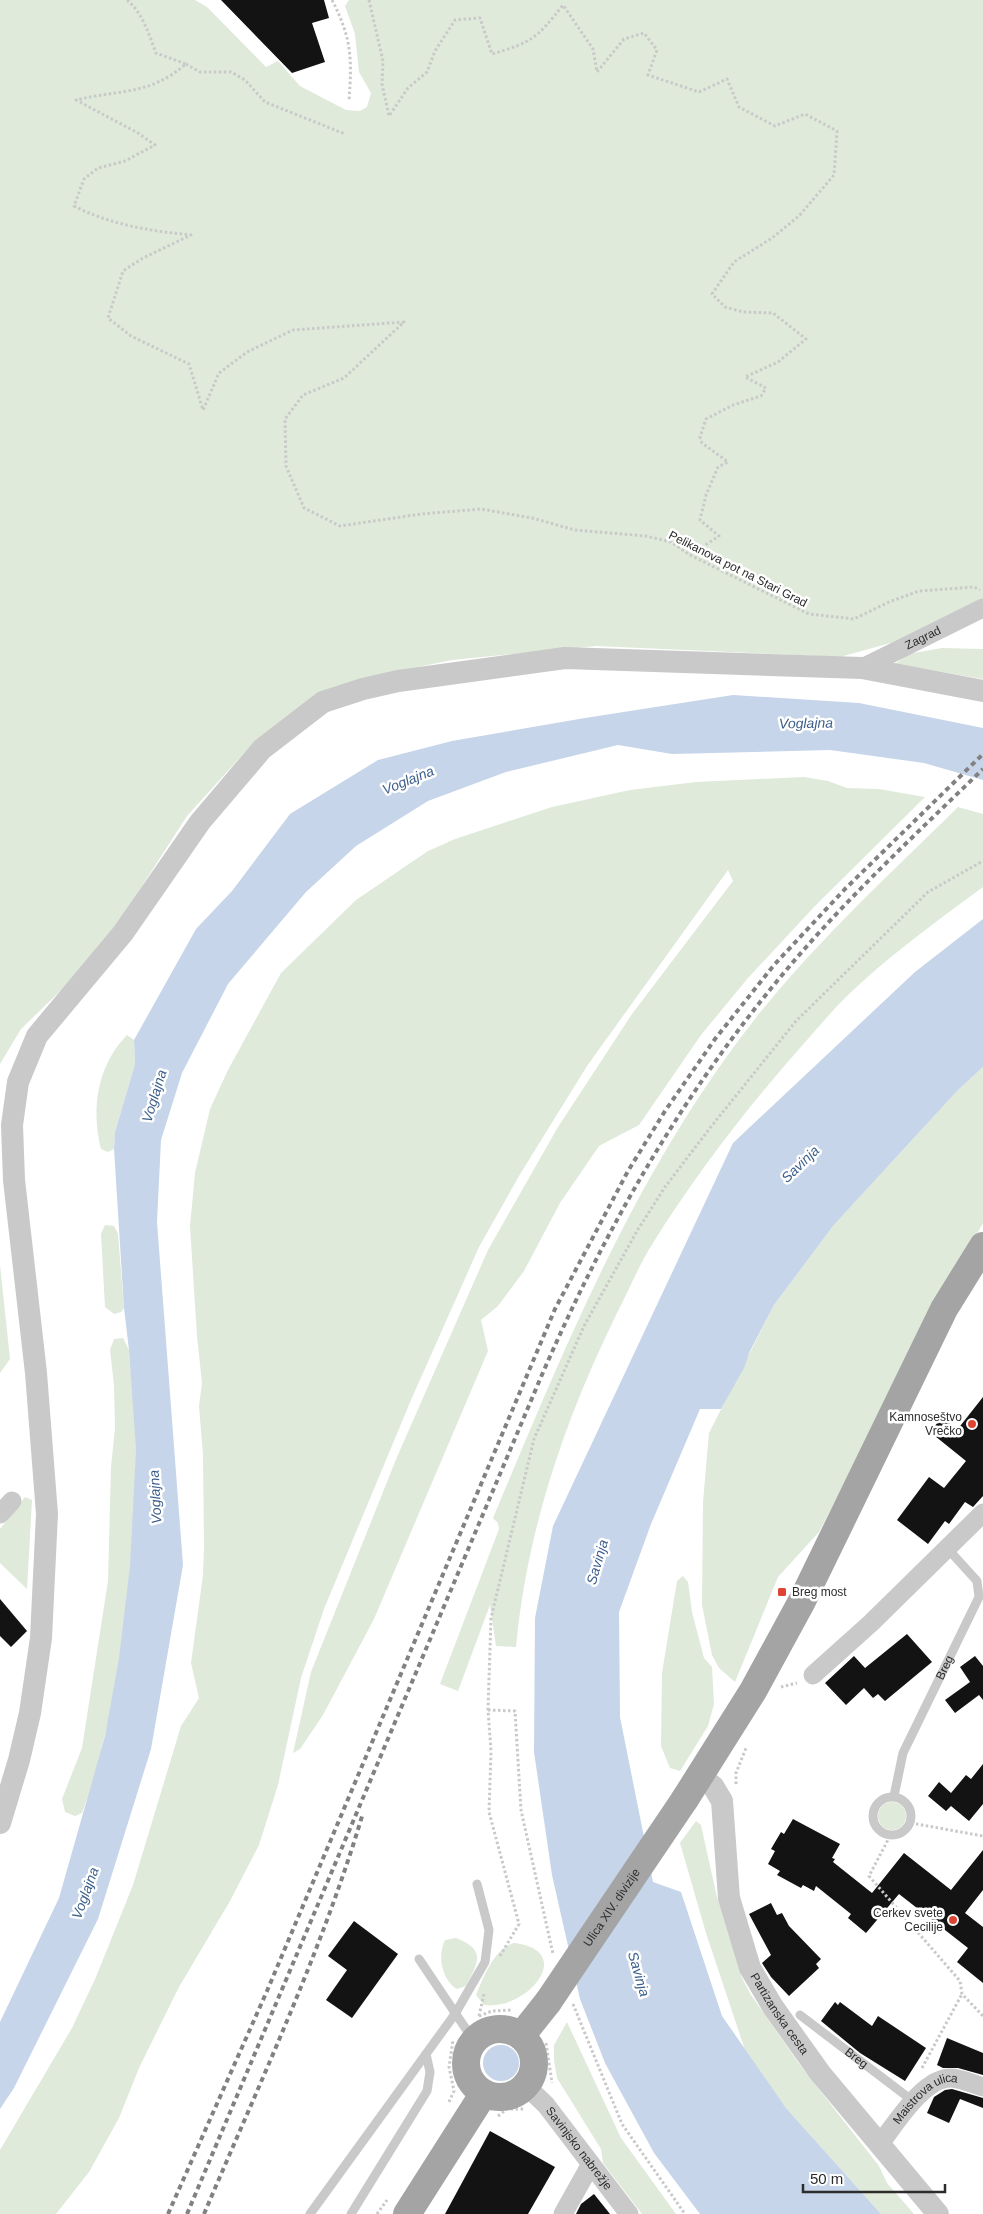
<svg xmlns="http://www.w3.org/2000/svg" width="983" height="2214" viewBox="0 0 983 2214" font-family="Arial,sans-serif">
	<rect width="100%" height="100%" fill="#fff"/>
	<g fill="#dfeada">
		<polygon points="0,0 195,0 207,7 266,67 278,61 300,86 346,110 360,111 367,107 371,93 359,72 355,34 345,6 349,0 983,0 983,603 894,642 840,657 596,646 452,660 384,674 256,740 187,816 113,931 87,965 21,1029 0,1064"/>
		<polygon points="942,648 983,649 983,679 895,664 908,654"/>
		<polygon points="804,777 828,781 847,788 879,789 925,797 815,906 748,978 701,1035 639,1125 599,1146 560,1203 524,1271 498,1306 481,1320 488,1351 374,1619 323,1715 300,1749 293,1753 311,1672 397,1457 488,1250 558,1127 632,1014 733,881 728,870 587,1066 519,1176 479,1247 411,1400 324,1609 301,1678 278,1785 259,1845 230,1901 179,1987 139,2068 119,2118 89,2172 56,2214 0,2214 0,2150 72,2028 96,1977 133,1885 181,1726 199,1698 191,1663 203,1575 204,1547 203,1455 199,1406 202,1383 197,1336 190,1226 195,1173 210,1109 228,1070 281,973 356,900 428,851 455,839 552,807 630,790 696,782"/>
		<path d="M958 807 983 814V887C937 921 888 956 846 997 830 1013 815 1031 800 1048 746 1109 696 1174 653 1243 639 1265 629 1290 617 1313 565 1419 527 1529 516 1647L496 1646 490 1605 458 1691 440 1684 499 1529 498 1523 493 1518C566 1344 637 1169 755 1019 815 943 888 876 958 807Z"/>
		<path d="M127 1035 134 1040 135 1064 115 1132 114 1149 108 1152 101 1149C91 1108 97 1066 127 1035Z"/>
		<polygon points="983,1067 983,1223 938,1303 819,1532 778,1577 735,1682 719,1668 712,1655 702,1605 703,1502 709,1433 774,1305 833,1226 958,1090"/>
		<polygon points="105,1225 114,1226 118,1234 124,1308 121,1312 114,1314 105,1307 101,1234"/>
		<polygon points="0,1265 10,1359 0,1373"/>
		<path d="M123 1338 129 1350C131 1383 136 1418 136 1452 134 1569 122 1703 82 1813L75 1816 65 1812 62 1799 82 1748 108 1581 111 1467 115 1428 114 1385 110 1350 114 1339Z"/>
		<polygon points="25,1497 32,1500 27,1589 0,1563 0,1529"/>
		<polygon points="683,1576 688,1582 692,1612 704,1658 712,1667 714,1704 708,1726 680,1771 670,1768 661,1746 662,1673 677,1581"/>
		<circle cx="892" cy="1816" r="14"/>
		<polygon points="696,1821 701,1825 716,1893 742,1978 751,1995 800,2065 879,2166 887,2183 914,2214 881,2214 786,2108 746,2053 706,1933 680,1843"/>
		<path d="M456 1938C487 1950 478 1963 466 1986L457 1989C442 1980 437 1956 445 1940Z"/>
		<path d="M514 1943C577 1950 528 2011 484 2005L476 1995C484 1976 494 1949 514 1943Z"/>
		<polygon points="567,2022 621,2138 676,2214 642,2214 603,2163 601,2149 557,2078 554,2060 554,2045"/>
	</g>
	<g fill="#c6d5e9">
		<polygon points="733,695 859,703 983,728 983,780 924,763 830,750 672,754 618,745 506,772 428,801 356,846 306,892 228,984 182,1073 161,1140 157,1222 183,1565 151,1749 98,1919 14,2088 0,2109 0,2022 59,1898 105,1736 119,1658 130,1566 136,1450 129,1350 124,1308 114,1149 115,1132 135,1064 134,1040 196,929 232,891 290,814 378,760 452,741 585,718"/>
		<polygon points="983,919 983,1067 958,1090 833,1226 774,1305 750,1351 744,1368 721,1409 700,1409 651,1524 619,1612 620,1717 653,1882 681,1892 722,2016 786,2108 881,2214 700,2214 654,2153 605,2063 580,1999 552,1875 534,1752 535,1618 553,1526 733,1143 915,972"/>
		<circle cx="501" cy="2063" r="18"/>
	</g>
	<g fill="#131313">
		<polygon points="221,0 324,0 329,18 312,23 325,62 292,73"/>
		<polygon points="983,1397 983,1496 973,1507 965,1502 949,1524 945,1521 928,1544 897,1520 929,1477 944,1488 966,1461 930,1432 942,1417 957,1430"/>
		<polygon points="0,1599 27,1631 11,1647 0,1636"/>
		<polygon points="907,1634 932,1662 885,1701 878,1694 873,1698 864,1688 846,1705 825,1683 854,1656 865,1668"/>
		<polygon points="975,1656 983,1666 983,1700 979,1695 955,1713 945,1700 970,1682 960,1667"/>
		<polygon points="983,1764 983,1804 969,1821 951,1806 946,1811 928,1796 939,1782 951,1793 966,1775 971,1779"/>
		<polygon points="793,1819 840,1844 832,1858 835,1859 833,1862 872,1893 904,1853 951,1890 983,1850 983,1890 965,1913 983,1927 983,1983 957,1962 968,1948 899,1894 866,1933 848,1918 851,1914 816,1886 814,1891 803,1885 801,1888 777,1875 780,1871 768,1864 775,1851 771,1849 781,1832 784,1834"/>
		<polygon points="771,1903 777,1915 782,1913 789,1926 821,1959 816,1964 819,1968 789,1996 771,1977 762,1963 771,1955 749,1914"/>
		<polygon points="354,1921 398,1954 352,2018 326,2000 347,1970 328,1956"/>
		<polygon points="835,2002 838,2005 840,2002 872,2026 878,2016 926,2048 905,2081 860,2053 821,2021"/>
		<polygon points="947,2038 983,2053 983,2075 958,2068 943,2068 937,2065"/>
		<polygon points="952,2089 983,2098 983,2108 960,2099 949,2123 927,2113 934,2097 945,2090"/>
		<polygon points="490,2131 555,2167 528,2214 445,2214"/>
		<polygon points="594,2194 610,2214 576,2214 581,2204"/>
	</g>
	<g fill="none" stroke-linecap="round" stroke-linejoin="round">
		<g stroke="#c9c9c9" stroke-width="3" stroke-dasharray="2.5 2.5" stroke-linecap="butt">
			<path d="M127 0C143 13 149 35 156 53L186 64C148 96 121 89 76 100L138 133 155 145 125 161 98 168 84 179 74 206C111 225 151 231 191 235L143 258 123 271 108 318 131 336 189 364 203 410 219 373 247 352 293 330 404 322 344 378 303 395 285 419 286 466 304 508 340 526 421 514 481 509 532 518 575 530 646 536 671 542 690 555 809 614 854 619 889 602 919 591 974 587 980 590"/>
			<path d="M332 0C352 39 352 58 349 101"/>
			<path d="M369 0 383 61 382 84 389 116 408 88 427 72 435 51 455 20 480 18 492 54C533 42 537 38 563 5L593 49 597 72 624 39 644 33 657 50 648 75 699 92 727 79 739 107 775 126 805 114 837 131 834 175 799 216 772 238 734 262 712 294 725 307 743 312 773 313 806 339 778 362 745 377 766 388 761 396 733 405 706 419 700 437 702 443 728 462 718 467 706 495 700 520 719 536 690 555"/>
			<polyline points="186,64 200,72 231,72 245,80 265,102 345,134"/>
			<polyline points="781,1687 797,1683"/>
			<polyline points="488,1710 515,1711 521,1810 553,1954"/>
			<polyline points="736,1784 736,1773 746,1748"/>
			<polyline points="911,1823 983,1836"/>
			<polyline points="890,1836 869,1876 960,1981 962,1994 983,2016"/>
			<polyline points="500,1956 519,1924 489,1812 491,1751 488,1710 491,1618 534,1439 584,1326 637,1231 665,1187 710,1128 796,1021 928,892 983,861"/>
			<polyline points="573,2004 622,2124 685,2214"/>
			<polyline points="479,2016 484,1994"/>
			<polyline points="479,2016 492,2011 512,2010"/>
			<polyline points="546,2043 552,2083"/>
			<polyline points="922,2068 962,1994"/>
			<polyline points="449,2102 454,2091 449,2067 453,2040"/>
			<polyline points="498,2116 507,2109 524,2109"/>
			<polyline points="377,2214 387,2200"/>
		</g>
		<g stroke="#c9c9c9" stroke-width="9">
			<path id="s1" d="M894 1796 903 1753 979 1597 977 1581 947 1548"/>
			<circle cx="892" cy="1816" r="19"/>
			<polyline points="419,1959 474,2041"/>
			<path id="s2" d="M800 2015 913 2101"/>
			<polyline points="310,2214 455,2014 485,1962 489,1930 477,1884"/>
			<polyline points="351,2214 427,2091 430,2072 426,2054"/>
		</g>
		<g stroke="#c9c9c9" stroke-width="19">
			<path id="s3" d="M862 668 983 608"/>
			<polyline points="0,1514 12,1501"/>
			<polyline points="813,1675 871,1623 983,1513"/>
			<path id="s4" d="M526 2086 546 2105 629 2214"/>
			<path id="s5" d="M879 2145C895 2125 924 2076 952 2078 962 2079 973 2084 983 2087"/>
			<polyline points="563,2214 591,2164"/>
		</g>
		<g stroke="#c9c9c9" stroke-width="22">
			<path id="s6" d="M700 1777 713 1786 722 1801 729 1898 750 1968 773 2007 820 2073 938 2214"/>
			<polyline points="0,1823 19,1760 30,1713 41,1638 47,1514 36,1373 14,1180 12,1125 18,1082 37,1036 123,933 200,822 262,749 323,702 363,689 398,681 565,658 862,668 983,691"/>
		</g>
		<g stroke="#a4a4a4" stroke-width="28">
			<polyline points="685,1799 753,1691 802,1601 944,1309 983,1246"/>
			<circle cx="500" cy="2063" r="34"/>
			<polyline points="521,2036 548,2002"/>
			<polyline points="407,2214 484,2093"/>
		</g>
		<g stroke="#818181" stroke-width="4" stroke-dasharray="5 4" stroke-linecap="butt">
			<polyline points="168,2214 267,1991 555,1309 628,1171 665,1111 715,1039 774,965 845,889 983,754"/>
			<path d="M187 2214 541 1377C606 1227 683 1092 788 968 848 897 917 833 983 769"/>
			<path d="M204 2214C260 2082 322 1951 363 1813"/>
		</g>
		<path stroke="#a4a4a4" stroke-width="28" id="s7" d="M548 2002 685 1799"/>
	</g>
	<g fill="#df4432" stroke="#fff" stroke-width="2">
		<circle cx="972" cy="1424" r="5"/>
		<rect x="777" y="1587" width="10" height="10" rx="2.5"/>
		<circle cx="953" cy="1920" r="5"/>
	</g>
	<g text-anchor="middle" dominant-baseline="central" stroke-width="5" stroke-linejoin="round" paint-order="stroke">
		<g font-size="12" fill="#2c2c2c" stroke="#fff">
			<text transform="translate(738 569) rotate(27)">Pelikanova pot na Stari Grad</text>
			<text stroke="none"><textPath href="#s3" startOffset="68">Zagrad</textPath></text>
			<text stroke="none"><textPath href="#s1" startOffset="139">Breg</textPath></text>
			<text stroke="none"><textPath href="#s7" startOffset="114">Ulica XIV. divizije</textPath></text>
			<text stroke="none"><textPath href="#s6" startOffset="258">Partizanska cesta</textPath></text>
			<text stroke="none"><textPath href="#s2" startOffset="71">Breg</textPath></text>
			<text stroke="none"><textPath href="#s5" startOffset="68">Maistrova ulica</textPath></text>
			<text stroke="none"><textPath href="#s4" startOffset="82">Savinjsko nabrežje</textPath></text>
		</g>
		<g font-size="12" fill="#2c2c2c" stroke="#fff" text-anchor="end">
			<text x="962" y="1417">Kamnoseštvo<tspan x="962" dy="14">Vrečko</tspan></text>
			<text x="792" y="1592" text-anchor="start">Breg most</text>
			<text x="943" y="1913">Cerkev svete<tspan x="943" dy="14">Cecilije</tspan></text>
		</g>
		<g font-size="14" font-style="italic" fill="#3d5f8b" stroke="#fff">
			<text transform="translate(806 723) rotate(-1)">Voglajna</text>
			<text transform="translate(408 780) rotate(-22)">Voglajna</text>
			<text transform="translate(154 1096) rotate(-73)">Voglajna</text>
			<text transform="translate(800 1164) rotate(-44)">Savinja</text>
			<text transform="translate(155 1497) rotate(-93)">Voglajna</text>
			<text transform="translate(597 1562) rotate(-74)">Savinja</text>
			<text transform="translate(85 1893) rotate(-70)">Voglajna</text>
			<text transform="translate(639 1974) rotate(74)">Savinja</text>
		</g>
	</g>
	<path d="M803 2184v8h142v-8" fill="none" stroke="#2c2c2c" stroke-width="2.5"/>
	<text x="810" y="2184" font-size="15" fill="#2c2c2c" stroke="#ffffff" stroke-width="4" paint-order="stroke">50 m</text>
</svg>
